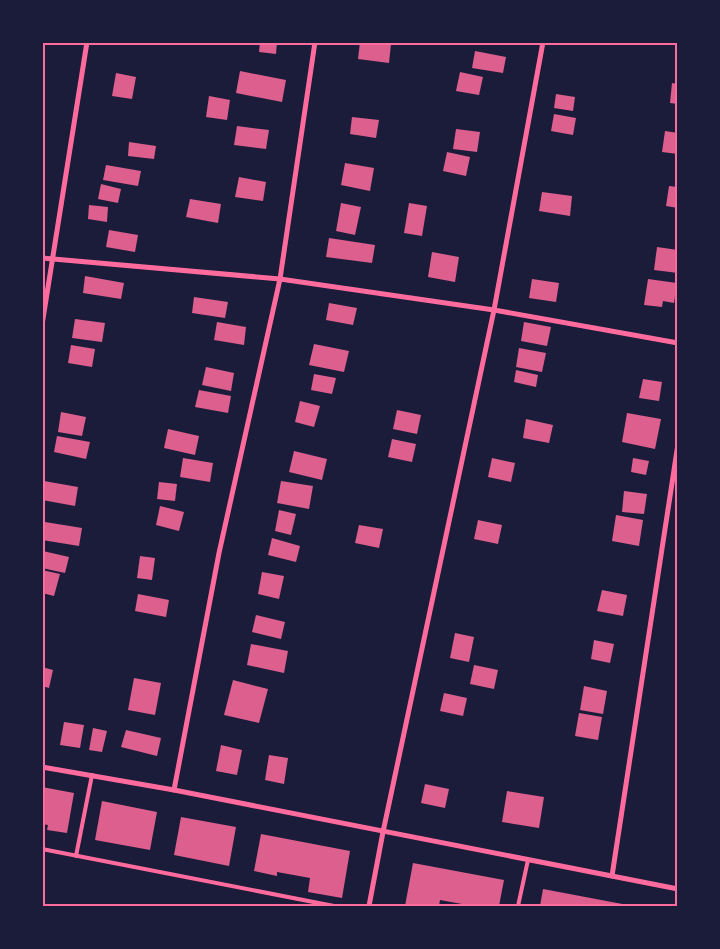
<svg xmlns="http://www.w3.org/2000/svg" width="720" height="949" viewBox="0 0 720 949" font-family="Barlow,sans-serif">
	<rect width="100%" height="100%" fill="#1b1b3a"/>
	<g fill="#dd5f8e">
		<polygon points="260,42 277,42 276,54 259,52"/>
		<polygon points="360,42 391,44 389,63 358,59"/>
		<polygon points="475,51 506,57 503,73 472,68"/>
		<polygon points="240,71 286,80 282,102 236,93"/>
		<polygon points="460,72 483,77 479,95 456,91"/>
		<polygon points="116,73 136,77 132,99 112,96"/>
		<polygon points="672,83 678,84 678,104 670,103"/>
		<polygon points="556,94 575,97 573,111 554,108"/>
		<polygon points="209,96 230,100 227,120 206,117"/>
		<polygon points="554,114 576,118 573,135 551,131"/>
		<polygon points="352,117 379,120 376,138 350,134"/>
		<polygon points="237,126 269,130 266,149 234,145"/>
		<polygon points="456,129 480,132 477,152 453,149"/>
		<polygon points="665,131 678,133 678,154 662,152"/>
		<polygon points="129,142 156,146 154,159 128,156"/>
		<polygon points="447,152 470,157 466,176 443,171"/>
		<polygon points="345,163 374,168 370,191 341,185"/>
		<polygon points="106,165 141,171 138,186 103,180"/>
		<polygon points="239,177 266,182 263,201 235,197"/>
		<polygon points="101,184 121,189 118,203 98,199"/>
		<polygon points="669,186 678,187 678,208 666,206"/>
		<polygon points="542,192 572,196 570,216 539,211"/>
		<polygon points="190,199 221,204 218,223 186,217"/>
		<polygon points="341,203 361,207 355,235 336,231"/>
		<polygon points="409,203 427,206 422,236 404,233"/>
		<polygon points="89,205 108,207 107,222 88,219"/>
		<polygon points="109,230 138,235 135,252 106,247"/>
		<polygon points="329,238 375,245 372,263 326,257"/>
		<polygon points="657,247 678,250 678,273 654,270"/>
		<polygon points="432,252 459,257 455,282 428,277"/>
		<polygon points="85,276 124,283 121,299 83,293"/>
		<polygon points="532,279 559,283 556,302 529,298"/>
		<polygon points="648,279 677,283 674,303 663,301 662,307 644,305"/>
		<polygon points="194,297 228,302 225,318 192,313"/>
		<polygon points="329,303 357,308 353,325 326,320"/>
		<polygon points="75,319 105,323 102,342 72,338"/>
		<polygon points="217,322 246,327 244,345 214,340"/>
		<polygon points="524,322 551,327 547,346 521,341"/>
		<polygon points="314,344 349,351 344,372 309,365"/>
		<polygon points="71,345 95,349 92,367 68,363"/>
		<polygon points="519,348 546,353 542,372 516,367"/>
		<polygon points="206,367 234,373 231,391 202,385"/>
		<polygon points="516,370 538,375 536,387 514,382"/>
		<polygon points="314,374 336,378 332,394 311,390"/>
		<polygon points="643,379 662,382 659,401 639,398"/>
		<polygon points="199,390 231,396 228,413 195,407"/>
		<polygon points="300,401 320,406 314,427 295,422"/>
		<polygon points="397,410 421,415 417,434 393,429"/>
		<polygon points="61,412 86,417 82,436 58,432"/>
		<polygon points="627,413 661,419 655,449 622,442"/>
		<polygon points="526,419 553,425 549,443 523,438"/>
		<polygon points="168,429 199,436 195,455 164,448"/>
		<polygon points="57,436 90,442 86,459 54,452"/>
		<polygon points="392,439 416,444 412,462 388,457"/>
		<polygon points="294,451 327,459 322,480 289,472"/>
		<polygon points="183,458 213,463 210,482 180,477"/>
		<polygon points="492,458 515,463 511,482 488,477"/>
		<polygon points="633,458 649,461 646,475 631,472"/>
		<polygon points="44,481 78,487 75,506 42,500"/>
		<polygon points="281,481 313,486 309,509 277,503"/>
		<polygon points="159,482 177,484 175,501 157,499"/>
		<polygon points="624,491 647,494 644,514 622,512"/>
		<polygon points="160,506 184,512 179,531 156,525"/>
		<polygon points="279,510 296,514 291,535 275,531"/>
		<polygon points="616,515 643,520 639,546 612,541"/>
		<polygon points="478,520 502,525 498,544 474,539"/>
		<polygon points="45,522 82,528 79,546 42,540"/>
		<polygon points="359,525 383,529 379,548 355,543"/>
		<polygon points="272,538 300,546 296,562 268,555"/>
		<polygon points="43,551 69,557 65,573 42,568"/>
		<polygon points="140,556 155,558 152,580 137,578"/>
		<polygon points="42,570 60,574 54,596 42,593"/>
		<polygon points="262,572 284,576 279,599 258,594"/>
		<polygon points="602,590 627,595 623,616 597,611"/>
		<polygon points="138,594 169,600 166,617 135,611"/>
		<polygon points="256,615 285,622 281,639 252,632"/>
		<polygon points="455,633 474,637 469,662 450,658"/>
		<polygon points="594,640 614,644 610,663 591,659"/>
		<polygon points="251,644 288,651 284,673 247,665"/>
		<polygon points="474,665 498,670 494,689 470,684"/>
		<polygon points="42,667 53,670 49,688 42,686"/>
		<polygon points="134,678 161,683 155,715 128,710"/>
		<polygon points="233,680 268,689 259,723 224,715"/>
		<polygon points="584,686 607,691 603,714 580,710"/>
		<polygon points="444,693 467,698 463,716 440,711"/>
		<polygon points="579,713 602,717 598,740 575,736"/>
		<polygon points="64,722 84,725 80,748 60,745"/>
		<polygon points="93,728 107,731 102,752 89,750"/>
		<polygon points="126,730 161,738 157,756 121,747"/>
		<polygon points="221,745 242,750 237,775 216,771"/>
		<polygon points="269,755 288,758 284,784 265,780"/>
		<polygon points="425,784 449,789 445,808 421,803"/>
		<polygon points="42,787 74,793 67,833 47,830 48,825 42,824"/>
		<polygon points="507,791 544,797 539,828 502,822"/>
		<polygon points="102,801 157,812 150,850 95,840"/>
		<polygon points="181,817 236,827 229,866 174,855"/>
		<polygon points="261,834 350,851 342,898 308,892 310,878 277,872 277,876 254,871"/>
		<polygon points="413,863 504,880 499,906 473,906 440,900 439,906 405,906"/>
		<polygon points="543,889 633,906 540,906"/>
	</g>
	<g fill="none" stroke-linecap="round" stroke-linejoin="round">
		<g stroke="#ff6b9d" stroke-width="4">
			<polyline points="42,849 334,906"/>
			<polyline points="76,856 92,775"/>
			<polyline points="518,906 528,860"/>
		</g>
		<g stroke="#ff6b9d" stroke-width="5">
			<polyline points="42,258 280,279 494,310 678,343"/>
			<polyline points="42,325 87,42"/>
			<polyline points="42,767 174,790 678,889"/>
			<polyline points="174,790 219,553 280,279 315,42"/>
			<polyline points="612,876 678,444"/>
			<polyline points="369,906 383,832 494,310 543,42"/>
		</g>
	</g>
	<rect width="720" height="949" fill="none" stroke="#1b1b3a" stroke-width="88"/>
	<rect x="44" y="44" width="632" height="861" fill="none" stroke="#ff6b9d" stroke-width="2"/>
</svg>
